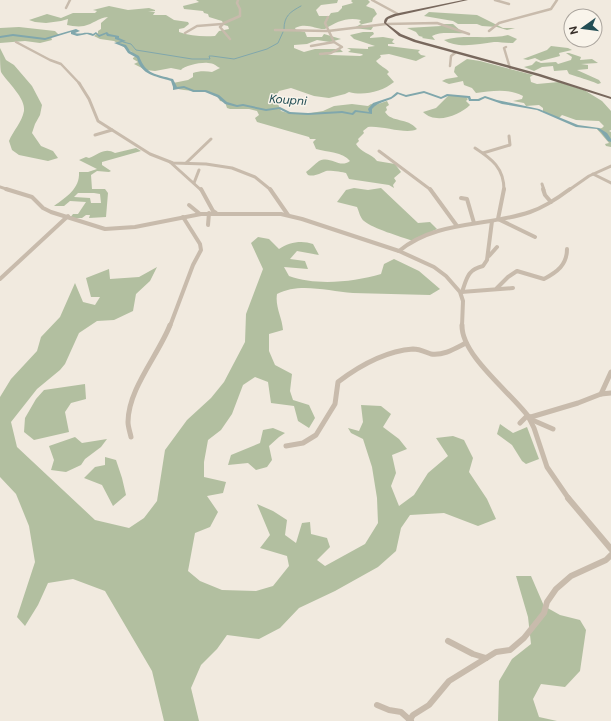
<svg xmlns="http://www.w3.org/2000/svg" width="611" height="721" viewBox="0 0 611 721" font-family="'DM Sans',sans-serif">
	<rect width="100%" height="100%" fill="#f1eadf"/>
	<g fill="#b2bfa0" fill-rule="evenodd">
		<path d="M196 0H338L337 3 321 5 316 10 319 16H329L331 13 338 12 342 8V6L353 3 351 1 352 0H368L370 2 366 6 374 9 377 14 373 18 372 22 363 24 360 25 373 27 371 30 354 28 361 24 359 22 361 20C346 17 337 22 325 29 317 30 307 22 295 28L296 30 305 32 307 37H322L324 34 341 39 330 42 317 40 307 44 294 45V48L304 52 315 49H340L343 52 324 53 331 55 360 56 363 55 362 54 348 52 351 50 347 48 368 49V47L375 46 354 39 350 35 363 32H373L374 34 370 37V38L383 37 394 39 392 42 395 44H388V46L420 50 418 52 421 55 426 56 416 61 389 54 380 55 381 57 376 61C381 67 385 67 389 72L387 74 394 82C382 92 363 96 349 92L345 94 329 98 314 96 291 88 279 91 275 97 281 111 288 113H311L323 111 334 106 352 104 368 106 371 104 375 105 387 101 389 105 386 107 387 110 385 112C392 123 407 117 417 129 407 135 381 125 368 127L363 131 364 133 358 139 359 141 356 144C361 153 371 153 377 161L395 164 401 172 394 178 396 181 393 185 394 188 389 185 349 179 346 173C343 172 329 170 326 171 320 173 315 177 308 175L306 172C310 169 315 164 319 161 331 155 339 169 350 161 343 152 327 152 316 149L313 142 316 139H310L309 137 257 122 255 118 259 115 257 111 249 109H230L227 108 225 102 220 101 218 97 213 95 212 93C199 90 188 92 174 88L173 83 188 80 193 77V73C198 71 206 71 212 72L220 68C216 66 214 63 208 63 201 62 184 66 181 70L171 68 155 71 146 70 134 64 138 62 133 59V58L136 56 133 55 132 52 114 41 100 39 94 36 98 33V31L101 29V23L108 17C98 18 93 24 84 26 78 27 72 26 67 25L68 19 61 21 46 23 35 22 29 20 47 14 61 18 73 13H95L97 11 93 10 109 6 128 10 149 8 155 10V11H148L155 12 153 15H166L174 20 188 22 189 24 184 28 179 29V32C190 36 203 37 215 36L219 31 229 29 228 26 224 25 222 21 209 17 208 14 204 13 203 11 184 9 183 6 199 2Z"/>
		<polygon points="429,12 477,15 503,28 515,28 507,30 497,27 482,26 477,24 458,24 453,21 424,16"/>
		<path d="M443 24H453L462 32 465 33C454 34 441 31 432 36L435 40 422 38 423 37 419 36 416 32 407 28 441 26Z"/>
		<polygon points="19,27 55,31 59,35 51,37 52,40 40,43 25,41 0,43 0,28"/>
		<path d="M508 35 517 39 513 43C507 43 500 42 494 42 479 44 457 49 444 40 465 34 487 40 508 35Z"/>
		<polygon points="551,46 568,48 572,50 559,53 560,56 541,61 535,58 528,60 523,59 547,50"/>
		<path d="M0 48 6 60 14 65 32 86 42 105 40 115 35 124 32 133 41 146 53 151 58 158 48 161 19 155 12 150 9 141C13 131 22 122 24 111 26 98 7 82 1 72 0 67 0 54 0 48Z"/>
		<path d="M566 53H569L581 57 580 60 592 59 598 63 581 64 588 65V69L577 70 599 80 601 83 598 84C587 79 580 78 569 74L567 70 554 71 553 66 542 67 534 71 524 67 532 65 536 61 541 63 556 62 558 64 571 60 572 57Z"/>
		<path d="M467 59 480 61 533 75 530 77 531 82 537 84 559 82 584 90 602 101 611 111V130L609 131 611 132V147L606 146 605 144 609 143 597 129 602 128 604 126 599 121 576 120 562 115 559 118 543 112V108L539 105 526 106 524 103 513 101 522 99 523 96C509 88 491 91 476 93L472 88 464 85 463 81 449 84 442 81 446 79 458 77 454 72 455 67Z"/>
		<path d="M449 95 466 97 468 99 466 101 470 105C460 115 436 125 423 112L436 108Z"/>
		<path d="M136 148 141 151 102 162V165L111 171 109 172 97 171 91 175 92 189H105L108 193 106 217 89 218 90 215H86L82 218H70L73 214H78L86 202 70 201 64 206H54C66 197 80 189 79 172H88L97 169 79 160 86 157 89 158C99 154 105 147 115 153ZM78 193H94L100 194 101 203H91L90 198 74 197Z"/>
		<path d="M354 188 368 190 381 188 418 223 430 222 437 229 413 241C399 236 374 229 364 221 360 218 359 211 357 207L337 202 346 190Z"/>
		<path d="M258 237 269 239 279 249C289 242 302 240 313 244L319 255 297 251 290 259 305 261 308 269 284 267 289 276C317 286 353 282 381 274L384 264 394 259 419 271 440 289 430 295C404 294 378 294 353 293 328 291 299 282 277 294 275 307 282 317 283 330L269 334V351L275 365 292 374 290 391 293 400 309 405 315 418 309 428 298 421 294 406 271 403 268 382 255 377 243 385 232 414 221 430 208 440 204 462V477L226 482 223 493 207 496 218 512 210 527 195 533 188 571 200 581 222 590 256 591 273 586 289 566 287 556 260 548 270 535 257 504 273 511 287 520 285 535 296 543 302 523 310 522 311 534 327 538 330 547 317 560 325 566 365 544 378 523 377 498 372 467 363 439 351 433 348 428 359 431 363 422 361 405 381 406 391 414 383 427 399 439 407 449 392 455 396 473 391 486 399 506 414 495 428 473 448 456 436 438 453 436 464 440 473 458 469 472 487 499 496 519 478 526 444 513 410 515 401 528 396 551 378 567 335 591 299 608 280 628 259 639 227 635 217 649 201 665 191 688 199 721H164L152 671 105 591 73 579 48 583 38 605 25 626 17 617 35 562 29 526 16 494 0 477V397L11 379 37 351 41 337 60 317 75 283 83 302 95 305 100 297H91L86 278 109 269 110 279 139 277 157 267 150 281 136 294 133 311 114 320 97 321 79 333 65 364 60 370 37 389 11 422 17 447 95 520 129 528 144 518 157 501 165 450 187 420 211 398 224 382 245 342 246 314 263 269 251 243Z"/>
		<polygon points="85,384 86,399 71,403 65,412 69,432 34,440 24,432 25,418 36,399 44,390"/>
		<polygon points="500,424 513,433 527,427 539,459 526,464 522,461 512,445 497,434"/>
		<polygon points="273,428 285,433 279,437 269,446 272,460 267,467 256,470 248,463 228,465 231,455 260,443 263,430"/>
		<polygon points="75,437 82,443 107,439 101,447 85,459 81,465 66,472 51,470 54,460 49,446"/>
		<polygon points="105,457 116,460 122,478 126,495 113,506 102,485 84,478 95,467 105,465"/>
		<polygon points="516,576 531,576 544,606 560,615 580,620 586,630 580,671 565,687 541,684 533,699 539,717 557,721 498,721 499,681 512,659 531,644 528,617"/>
	</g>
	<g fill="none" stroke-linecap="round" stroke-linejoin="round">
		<g stroke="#80a7ac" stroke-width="1">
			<path d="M284 29C284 16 290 12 301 6"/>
			<polyline points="123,42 131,44 136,50 192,59 210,59 209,56 212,56 234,59 267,49 278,43 283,32"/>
		</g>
		<path fill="#80a7ac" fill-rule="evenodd" d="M76 29 80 31 75 33C81 35 85 31 93 34L96 32 99 35 107 32 109 34 119 36V38L126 41 119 43 126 45 130 51 139 56C146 75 156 74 173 79L177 87 184 86 194 90H206L219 95 227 102 237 105 243 104 266 109 280 107 290 112 308 113 342 111 352 113 355 110 369 112 368 109 373 103 391 97 397 92 406 95 424 91 441 97 447 94 469 96H470L471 99H478L485 96 497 100 539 109 578 125 599 128 607 133 611 139V142L608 141 601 132 597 129 576 127 537 110 502 104 485 98 479 101H469L468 98 448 96 441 99 424 93 406 97 398 94C389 103 379 100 372 109V114L356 112 353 115 342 113 308 115 289 114 279 109 266 111 243 106 237 107 225 104 217 97 205 92H193L184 88 173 90V87L171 81C155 76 141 75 137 58L128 53 124 47 114 43 121 41 115 39V37L107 36 106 34 99 37 96 34 93 36 87 34 77 36 71 34V32L45 40 13 36 0 38V36L13 34 45 38Z"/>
		<g stroke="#c8bbac" stroke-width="2.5">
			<polyline points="372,0 398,14"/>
			<polyline points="495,0 509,4"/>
			<polyline points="66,8 70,0"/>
			<polyline points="275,30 328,31 386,24 437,23 469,34"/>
			<polyline points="489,31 499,23 551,9 557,0"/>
			<polyline points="185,33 197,26 222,24"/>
			<polyline points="230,39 220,27 224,23 240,16 240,9 237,3 238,0"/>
			<polyline points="16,42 50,60 61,64 80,84"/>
			<polyline points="311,46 334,42 325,23 328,17"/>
			<polyline points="506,47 504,48 510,68"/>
			<polyline points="320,54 331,53 342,47 334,42"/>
			<polyline points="450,66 451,56 455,53"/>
		</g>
		<g stroke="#c8bbac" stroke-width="3">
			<polyline points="79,83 89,99 98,121 150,154 173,163 206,164 232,168 255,177 271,190"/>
			<polyline points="95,135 112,130"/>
			<path d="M475 148C492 159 504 168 504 190"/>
			<polyline points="379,151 431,190"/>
			<polyline points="483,153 510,145 509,136"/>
			<polyline points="170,162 201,190"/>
			<polyline points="186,163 211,139"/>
			<polyline points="593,174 611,183"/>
			<polyline points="194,183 199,170"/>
			<polyline points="542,184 544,190"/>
			<polyline points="0,187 9,190"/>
			<polyline points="569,190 589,176 611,166"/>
		</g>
		<g stroke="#c8bbac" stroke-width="4">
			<polyline points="6,189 32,197 43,208 51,212 105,229 135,227 201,214 281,214 302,219 399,251 434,267 446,276 460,292 463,301 462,326"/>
			<polyline points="201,189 213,211 216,213"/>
			<polyline points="270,189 288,215"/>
			<polyline points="430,189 457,226"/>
			<polyline points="504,189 498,219 535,237"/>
			<polyline points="543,189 545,195 551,202"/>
			<polyline points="461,198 467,199 474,223"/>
			<polyline points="189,205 200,214"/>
			<polyline points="208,225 209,213"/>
			<path d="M399 251C437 220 486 227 530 212 545 207 558 198 570 189"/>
			<polyline points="489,256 497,247"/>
			<polyline points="0,279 68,216"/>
			<path d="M497 288 508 277 517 271 544 279C557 272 567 265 567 249"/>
			<polyline points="461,292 513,288"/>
			<path d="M462 292C467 278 467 270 483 266L487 260 492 221"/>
			<polyline points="170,326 193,265 201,250 200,244 183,217"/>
		</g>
		<g stroke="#c8bbac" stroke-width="5">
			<path d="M462 325C461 355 510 392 528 416L534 428 547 467 569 499"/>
			<polyline points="601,394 611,372"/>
			<polyline points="530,419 553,429"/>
			<polyline points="520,423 527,416 531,417 578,403 601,394 611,393"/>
			<path d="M131 437C130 432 128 427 128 422 128 389 159 354 170 325"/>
			<path d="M286 446 303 443 316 435 335 404 338 382C359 366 386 351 413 349 420 349 425 352 431 354 443 356 456 348 466 343"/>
		</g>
		<g stroke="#c8bbac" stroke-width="6">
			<polyline points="568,498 611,549"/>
			<polyline points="448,641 473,654 486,658"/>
			<polyline points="377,705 389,710 401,712 411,721"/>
			<polyline points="409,721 413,715 429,705 449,681 496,652 510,650 524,638 544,613 547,602 556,589 571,576 606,560 611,555"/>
		</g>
		<path fill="#78685d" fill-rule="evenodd" d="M463 0H468L396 16 388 19 386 23 401 34 416 40 540 74 611 97V99L538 76 414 42 399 36 384 23C384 17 389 16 394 14Z"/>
	</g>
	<g text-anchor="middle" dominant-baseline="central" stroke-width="3" stroke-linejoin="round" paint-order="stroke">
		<g font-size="12" font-style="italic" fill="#234e55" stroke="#f9f4eb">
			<text transform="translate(288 100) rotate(4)">Koupni</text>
		</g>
	</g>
	<g transform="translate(583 28) rotate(256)"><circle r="19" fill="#f9f4eb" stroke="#aba59e"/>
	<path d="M0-3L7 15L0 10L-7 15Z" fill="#234e55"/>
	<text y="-6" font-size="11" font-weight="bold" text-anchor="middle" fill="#372f2a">N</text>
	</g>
</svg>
